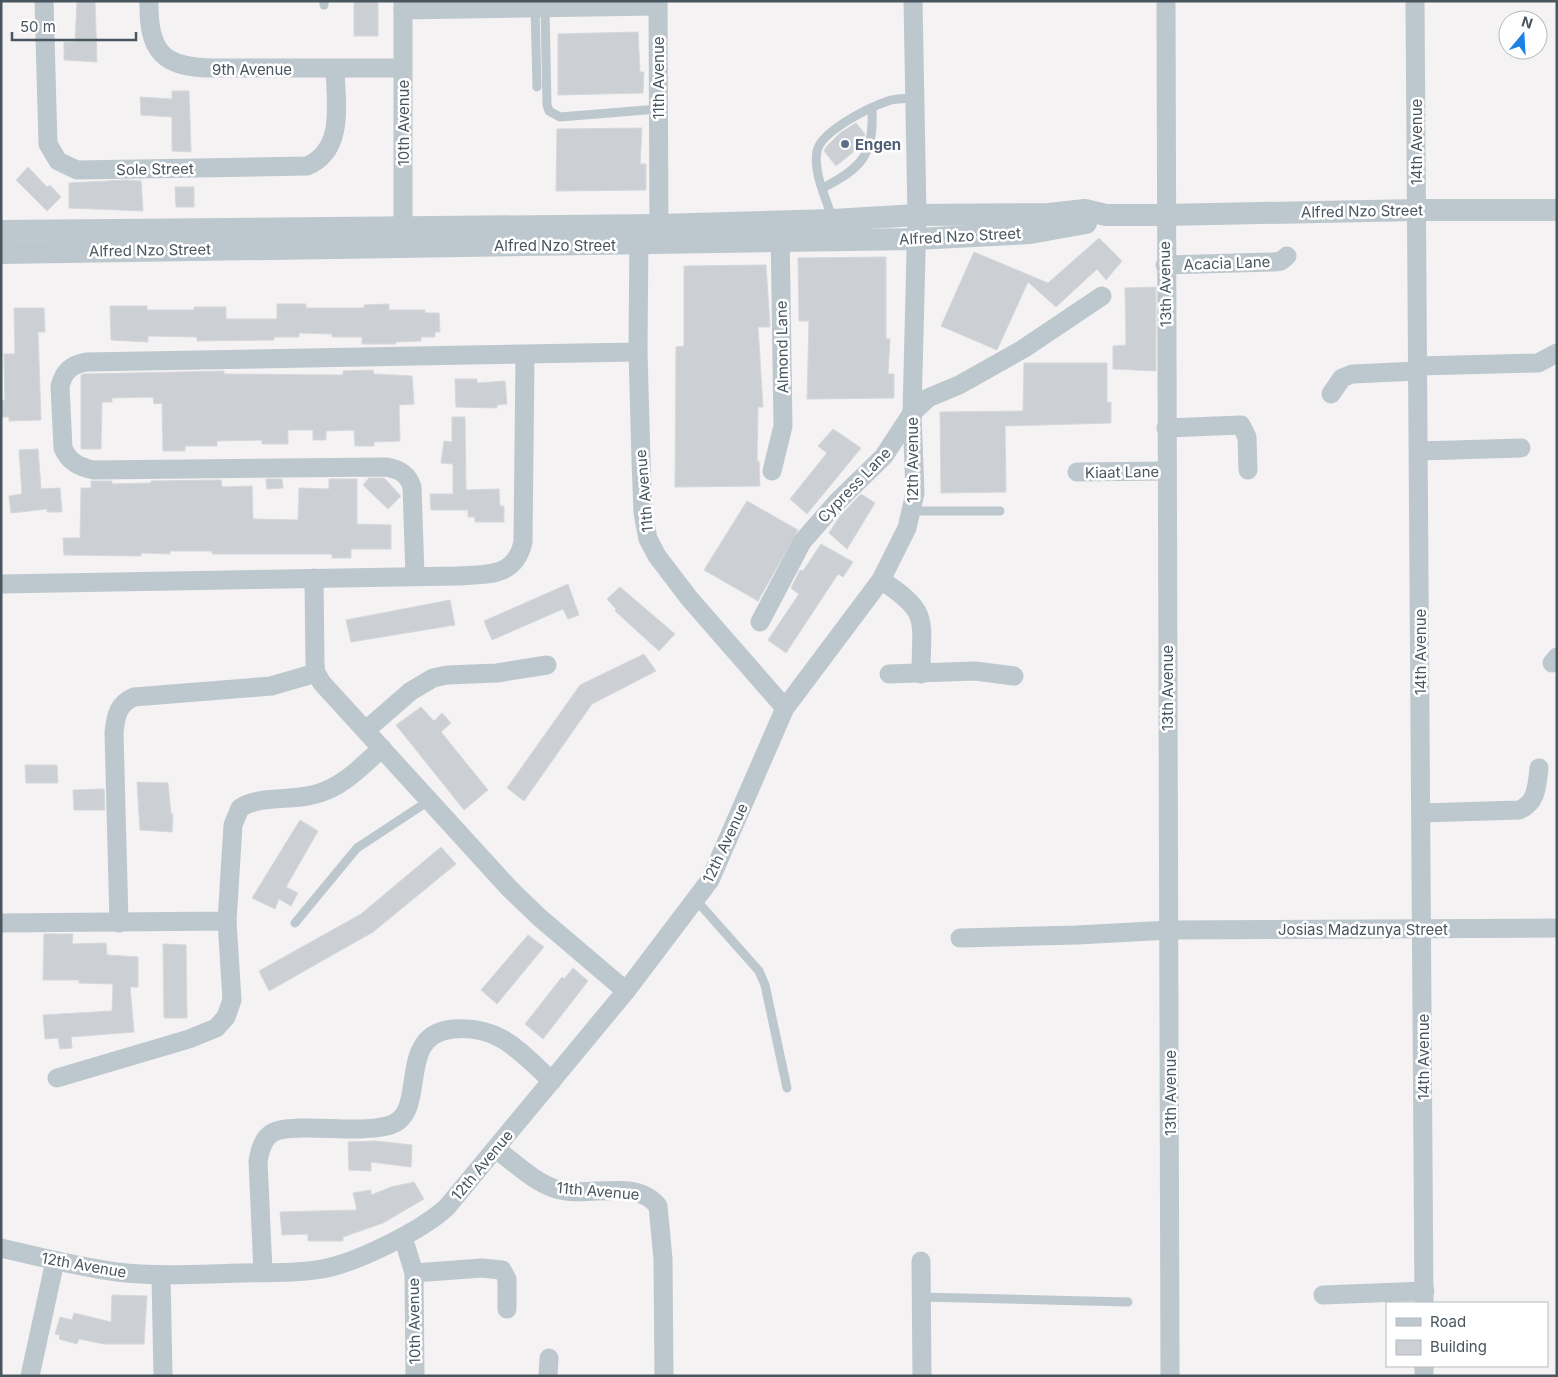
<svg xmlns="http://www.w3.org/2000/svg" width="1558" height="1377" viewBox="0 0 1558 1377" font-family="Inter,sans-serif">
	<rect width="100%" height="100%" fill="#f4f2f2"/>
	<g fill="#cccfd4" stroke="#d6d8dd">
		<polygon points="77,1 95,1 97,62 64,60 64,42 75,42"/>
		<rect x="354" y="1" width="24" height="35"/>
		<polygon points="638,32 640,72 644,72 643,93 558,95 558,34"/>
		<polygon points="172,91 189,91 191,152 172,151 172,117 141,115 140,97 172,99"/>
		<polygon points="856,123 865,134 862,145 836,166 824,151 826,147 840,133"/>
		<polygon points="642,128 640,164 646,164 646,190 556,191 557,129"/>
		<polygon points="28,167 47,187 50,185 61,197 47,211 16,180"/>
		<polygon points="126,180 141,181 143,211 69,208 69,183"/>
		<polygon points="175,187 194,187 194,207 176,207"/>
		<polygon points="1099,238 1122,261 1106,280 1097,269 1056,307 1028,282 997,350 941,326 974,252 1048,283"/>
		<polygon points="886,257 886,339 890,339 888,374 894,374 894,398 807,399 809,321 799,321 798,258"/>
		<polygon points="766,265 770,327 758,327 763,407 758,407 757,461 759,461 760,486 675,487 676,347 684,346 684,266"/>
		<polygon points="1156,287 1156,371 1113,369 1113,346 1126,345 1125,288"/>
		<polygon points="277,304 306,304 306,308 364,308 364,305 389,304 389,310 425,310 425,313 439,313 440,332 435,332 435,337 421,337 421,341 396,342 395,344 362,344 362,337 332,337 332,334 299,333 299,337 274,337 274,340 197,341 197,337 148,336 148,342 111,340 110,306 147,306 147,310 194,310 194,307 226,307 226,319 277,319"/>
		<polygon points="14,308 44,308 45,332 38,332 41,420 9,421 9,417 1,417 1,400 5,400 4,354 15,354"/>
		<polygon points="1024,363 1107,363 1107,402 1111,402 1111,423 1005,426 1006,492 941,493 940,412 1023,411"/>
		<polygon points="373,370 374,374 412,376 414,404 399,405 400,441 374,442 374,446 355,446 354,430 326,431 326,440 313,440 313,430 288,430 288,444 262,444 262,440 217,441 217,446 185,446 185,451 163,451 162,403 154,404 153,397 112,398 112,402 102,402 101,449 81,449 81,375 84,374 224,371 224,374 343,375 343,371"/>
		<polygon points="455,379 477,379 477,383 505,381 507,404 497,405 497,408 456,407"/>
		<polygon points="452,417 465,417 466,490 499,489 500,506 504,506 504,522 475,522 475,517 468,517 468,510 431,510 430,494 453,494 453,464 441,463 444,441 452,442"/>
		<polygon points="833,429 861,448 807,514 790,499 827,453 818,446"/>
		<polygon points="38,449 41,489 60,488 62,512 47,512 47,509 11,513 9,496 22,494 19,450"/>
		<polygon points="369,478 384,478 401,496 388,509 363,485"/>
		<polygon points="266,479 282,479 283,488 267,489"/>
		<polygon points="329,479 357,479 357,524 391,525 391,549 351,549 351,558 332,558 332,554 212,554 212,551 170,551 170,554 141,553 141,556 64,555 63,538 80,538 81,488 91,488 91,481 112,481 112,484 151,483 151,481 221,480 222,487 252,486 253,519 298,520 299,488 329,489"/>
		<polygon points="861,494 875,503 847,549 829,533 840,516"/>
		<polygon points="747,501 798,530 758,601 704,570"/>
		<polygon points="821,544 853,562 843,577 838,574 786,653 768,640 799,594 791,588 800,570 803,571"/>
		<polygon points="568,584 579,615 568,619 563,609 492,640 484,621"/>
		<polygon points="620,587 675,634 659,651 615,611 616,609 607,599"/>
		<polygon points="450,600 455,625 351,642 346,620"/>
		<polygon points="644,654 656,671 592,704 524,801 507,788 580,685"/>
		<polygon points="421,707 434,721 442,713 451,723 441,732 488,790 464,810 396,725"/>
		<polygon points="25,765 57,765 58,783 26,783"/>
		<polygon points="137,782 168,783 171,814 173,814 172,832 140,830"/>
		<polygon points="104,789 105,810 74,810 73,790"/>
		<polygon points="300,820 318,831 286,887 298,893 291,906 279,899 275,909 252,898"/>
		<polygon points="441,847 456,864 373,932 269,991 259,971 361,914"/>
		<polygon points="44,934 73,934 72,944 106,943 107,955 138,957 138,987 130,987 134,1032 71,1037 72,1048 60,1049 58,1038 45,1039 43,1015 112,1011 113,984 79,983 79,980 43,980"/>
		<polygon points="528,935 544,947 497,1004 481,990"/>
		<polygon points="163,944 186,945 187,1018 164,1018"/>
		<polygon points="573,968 588,981 543,1039 525,1024 562,977 564,979"/>
		<polygon points="376,1141 412,1145 411,1167 371,1162 371,1171 349,1170 348,1142"/>
		<polygon points="414,1182 424,1199 383,1223 343,1237 343,1241 308,1241 308,1234 282,1235 280,1212 357,1210 353,1193 371,1190 371,1195 391,1187"/>
		<polygon points="112,1295 147,1296 144,1344 104,1344 79,1339 77,1344 59,1339 60,1335 55,1334 60,1317 72,1320 74,1313 111,1322"/>
	</g>
	<g fill="none" stroke-linecap="round" stroke-linejoin="round">
		<g stroke="#bdc7ce" stroke-width="9">
			<polyline points="324,5 324,1"/>
			<polyline points="535,8 537,87"/>
			<polyline points="545,8 547,105 549,111 560,117 658,109"/>
			<path d="M823 188C864 167 874 153 872 108"/>
			<path d="M832 218C826 198 813 172 817 151 821 131 870 107 888 101 896 98 906 99 915 98"/>
			<polyline points="912,511 1000,511"/>
			<polyline points="696,900 759,971 765,985 787,1088"/>
			<polyline points="295,923 357,848 430,800"/>
			<polyline points="921,1297 1128,1302"/>
		</g>
		<g stroke="#bdc7ce" stroke-width="19">
			<path d="M44 1 48 144 58 161 77 170 307 166C345 150 336 103 335 69"/>
			<path d="M149 1C148 52 163 68 214 68H403"/>
			<polyline points="658,1 659,240"/>
			<polyline points="1166,1 1170,1376"/>
			<polyline points="1415,1 1424,1303"/>
			<polyline points="403,10 658,6"/>
			<polyline points="639,229 638,352 641,460 643,513 648,539 657,556 689,598 785,708"/>
			<polyline points="403,240 403,1"/>
			<polyline points="1165,265 1274,262 1281,261 1287,256"/>
			<polyline points="1418,366 1538,363 1557,353"/>
			<polyline points="1331,394 1342,378 1352,374 1418,371"/>
			<polyline points="1166,428 1241,425 1247,437 1248,470"/>
			<polyline points="1419,451 1521,448"/>
			<polyline points="772,471 783,426 780,227"/>
			<polyline points="1077,472 1167,471"/>
			<path d="M415 575 412 487C408 474 399 469 386 467L94 470C79 467 69 462 63 448L60 386C64 371 71 365 86 362L638 352"/>
			<polyline points="314,578 315,664 316,673 322,683 509,888 539,917 626,991"/>
			<path d="M881 580C931 613 921 618 921 674"/>
			<path d="M1 584 456 576C487 574 515 578 523 542L525 355"/>
			<polyline points="760,622 802,542 837,502 884,456 912,413 928,398 959,385 1023,349 1102,296"/>
			<polyline points="1552,663 1557,657"/>
			<polyline points="889,674 975,671 1014,676"/>
			<polyline points="366,730 411,691 433,678 447,675 497,673 547,665"/>
			<path d="M1421 813 1519 810C1537 803 1537 785 1539 768"/>
			<path d="M1 923 227 921 233 825 240 808C261 795 289 801 312 795 341 789 361 767 382 748"/>
			<path d="M119 923 114 732C116 715 118 704 134 697L271 686 316 673"/>
			<polyline points="960,938 1077,935 1170,930 1557,928"/>
			<polyline points="57,1078 189,1039 216,1028 226,1017 232,1000 227,921"/>
			<path d="M496 1149C515 1163 534 1182 556 1189 589 1199 635 1177 658 1206L663 1259 664 1376"/>
			<polyline points="403,1237 414,1273 415,1376"/>
			<path d="M1 1248C39 1257 78 1267 117 1272 158 1277 201 1274 242 1273 268 1272 296 1274 322 1269 356 1263 421 1231 447 1207L626 991 710 880 785 708 881 580 907 528 915 493 912 413 917 215 913 1"/>
			<polyline points="921,1261 922,1376"/>
			<path d="M263 1272 258 1161C260 1150 263 1137 274 1132 282 1128 291 1129 300 1128 328 1127 360 1132 387 1126 432 1116 392 1035 453 1029 500 1025 520 1052 552 1081"/>
			<polyline points="414,1273 482,1268 502,1270 507,1279 507,1309"/>
			<polyline points="161,1275 163,1376"/>
			<polyline points="1323,1295 1425,1291"/>
			<polyline points="30,1376 55,1261"/>
			<polyline points="548,1376 549,1358"/>
			<polyline points="1424,1376 1424,1366"/>
		</g>
		<g stroke="#bdc7ce" stroke-width="22">
			<polyline points="1,231 659,225 833,220 917,215 1049,214 1085,210 1106,215 1164,215 1417,210 1557,210"/>
			<polyline points="1,253 916,239 1030,233 1086,223"/>
		</g>
	</g>
	<circle fill="#5c6f8a" stroke="#fff" stroke-width="2" cx="845" cy="144" r="5"/>
	<g text-anchor="middle" dominant-baseline="central" stroke-width="5" stroke-linejoin="round" paint-order="stroke">
		<g font-size="15" fill="#49565f" stroke="#fff">
			<text x="252" y="69">9th Avenue</text>
			<text transform="translate(658 78) rotate(-90)">11th Avenue</text>
			<text transform="translate(403 123) rotate(-90)">10th Avenue</text>
			<text transform="translate(1416 142) rotate(-90)">14th Avenue</text>
			<text transform="translate(155 169) rotate(-1)">Sole Street</text>
			<text transform="translate(1362 211) rotate(-1)">Alfred Nzo Street</text>
			<text transform="translate(960 236) rotate(-3)">Alfred Nzo Street</text>
			<text x="555" y="245">Alfred Nzo Street</text>
			<text transform="translate(150 250) rotate(-1)">Alfred Nzo Street</text>
			<text transform="translate(1227 263) rotate(-2)">Acacia Lane</text>
			<text transform="translate(1165 284) rotate(-91)">13th Avenue</text>
			<text transform="translate(782 347) rotate(-91)">Almond Lane</text>
			<text transform="translate(912 460) rotate(-90)">12th Avenue</text>
			<text transform="translate(1122 472) rotate(-1)">Kiaat Lane</text>
			<text transform="translate(854 485) rotate(-46)">Cypress Lane</text>
			<text transform="translate(644 491) rotate(-95)">11th Avenue</text>
			<text transform="translate(1420 652) rotate(-90)">14th Avenue</text>
			<text transform="translate(1167 688) rotate(-90)">13th Avenue</text>
			<text transform="translate(725 843) rotate(-65)">12th Avenue</text>
			<text x="1363" y="929">Josias Madzunya Street</text>
			<text transform="translate(1423 1057) rotate(-90)">14th Avenue</text>
			<text transform="translate(1170 1093) rotate(-90)">13th Avenue</text>
			<text transform="translate(482 1165) rotate(-50)">12th Avenue</text>
			<text transform="translate(598 1191) rotate(5)">11th Avenue</text>
			<text transform="translate(84 1265) rotate(10)">12th Avenue</text>
			<text transform="translate(414 1321) rotate(-91)">10th Avenue</text>
		</g>
		<g font-size="15" font-weight="bold" fill="#4e5e75" stroke="#fff" text-anchor="start">
			<text x="855" y="144">Engen</text>
		</g>
	</g>
	<rect width="1558" height="1377" fill="none" stroke="#49565f" stroke-width="5"/>
	<rect x="1386" y="1302" width="162" height="65" fill="#ffffff" stroke="#b6bbbf"/>
	<rect x="1396" y="1318" width="25" height="8" fill="#bdc7ce" stroke="#b6bbbf"/>
	<text x="1430" y="1327" font-size="15" fill="#49565f">Road</text>
	<rect x="1396" y="1340" width="25" height="15" fill="#cccfd4" stroke="#b6bbbf"/>
	<text x="1430" y="1352" font-size="15" fill="#49565f">Building</text>
	<g transform="translate(1523 35) rotate(18)"><circle r="24" fill="#ffffff" stroke="#b6bbbf"/>
	<path d="M0-4L9 19L0 12L-9 19Z" fill="#1c81e3"/>
	<text y="-8" font-size="14" font-weight="bold" text-anchor="middle" fill="#49565f">N</text>
	</g>
	<path d="M12 32v8h124v-8" fill="none" stroke="#49565f" stroke-width="2.5"/>
	<text x="20" y="32" font-size="15" fill="#49565f" stroke="#ffffff" stroke-width="4" paint-order="stroke">50 m</text>
</svg>
